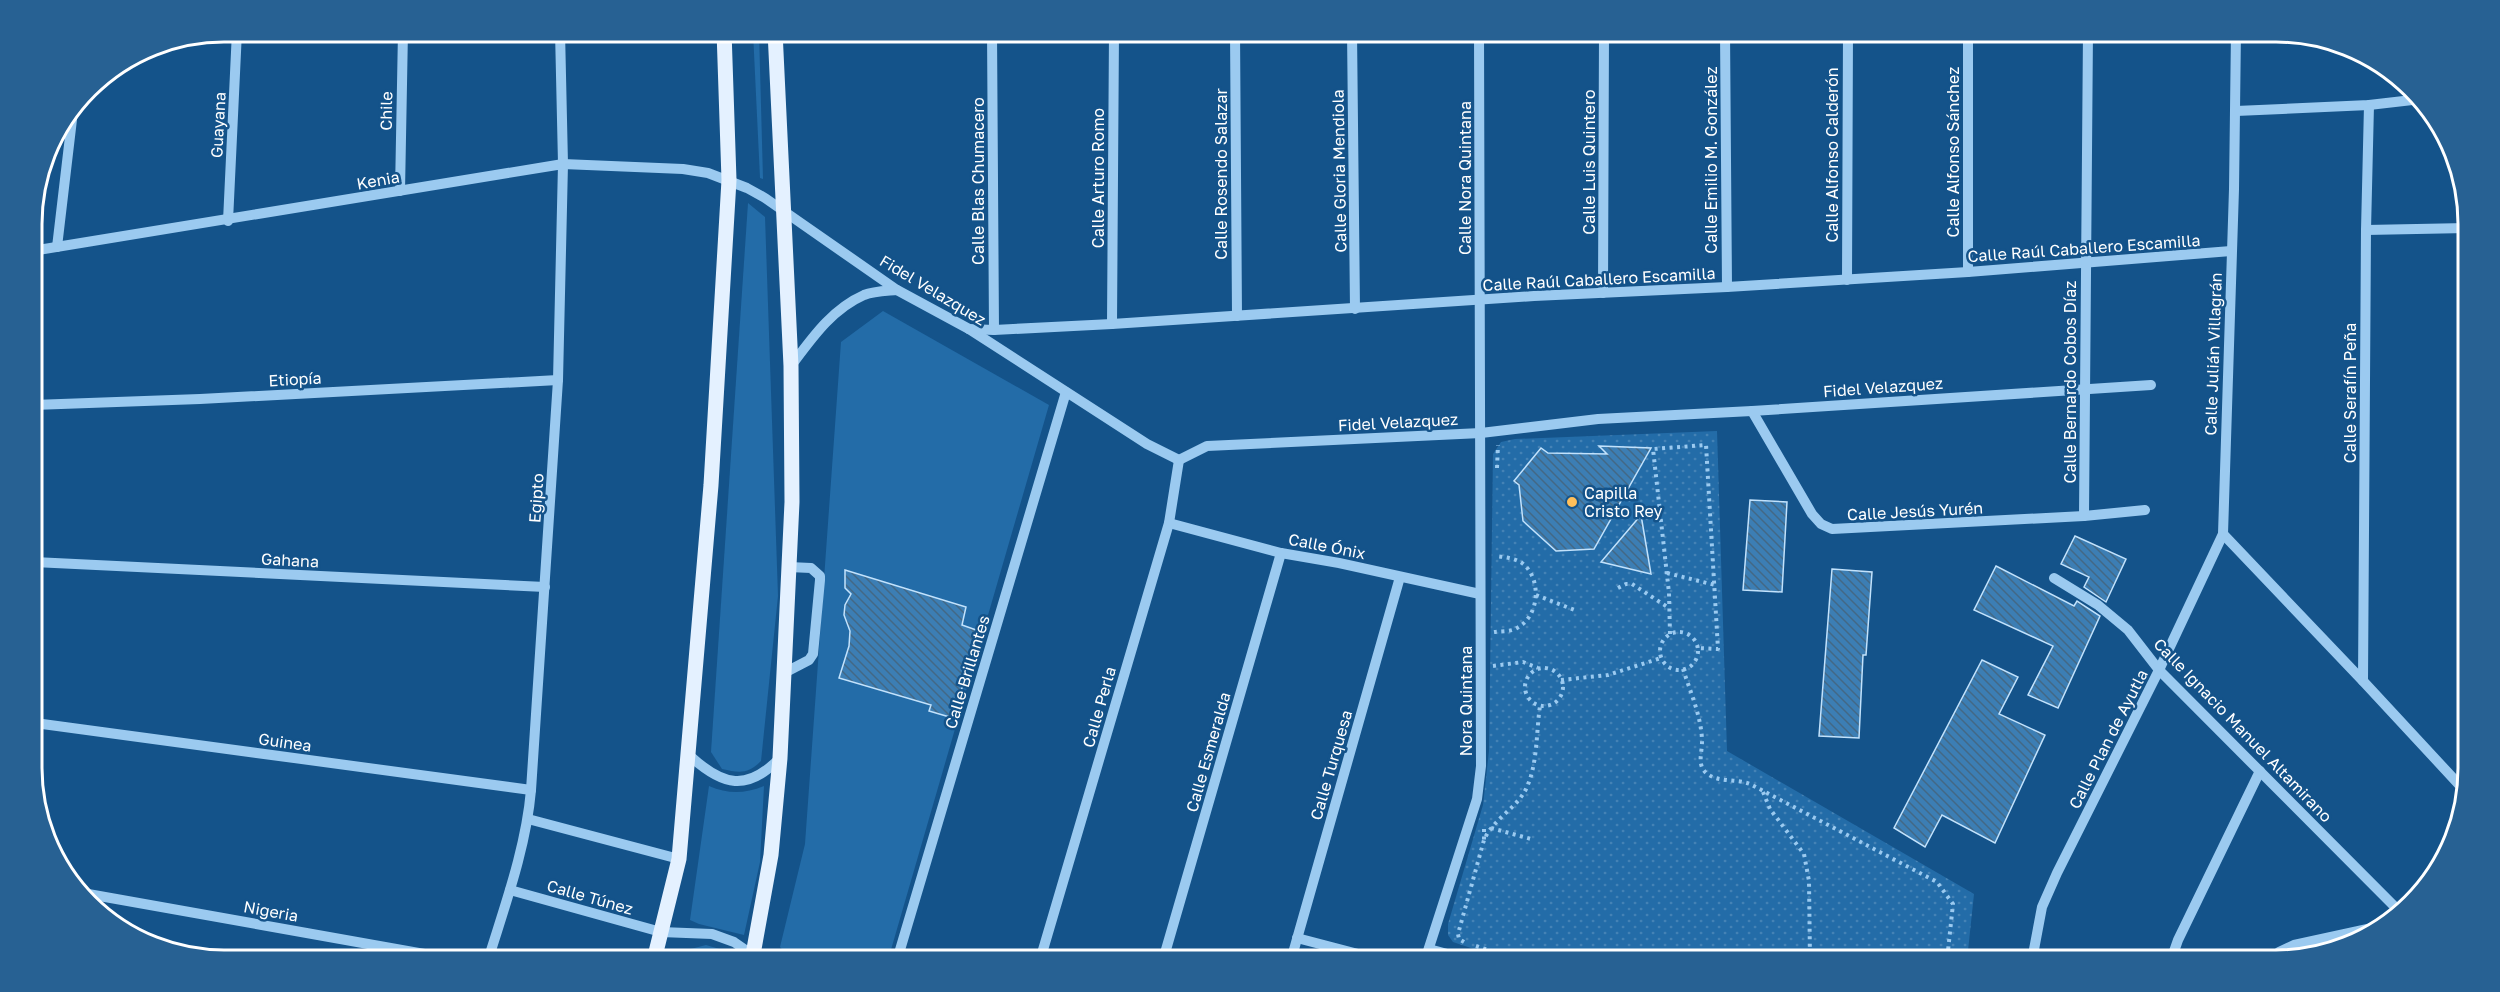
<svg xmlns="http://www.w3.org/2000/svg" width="2500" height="992" viewBox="0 0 2500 992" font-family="'Golos Text',sans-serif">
	<defs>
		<pattern id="park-dots" width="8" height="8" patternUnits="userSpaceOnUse" patternTransform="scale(1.5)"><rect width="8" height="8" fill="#236ca8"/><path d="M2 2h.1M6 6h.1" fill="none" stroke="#4482b5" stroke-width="1.8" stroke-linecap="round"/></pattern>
		<pattern id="building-back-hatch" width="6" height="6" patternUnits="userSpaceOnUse" patternTransform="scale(1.5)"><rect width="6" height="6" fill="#3c7eb4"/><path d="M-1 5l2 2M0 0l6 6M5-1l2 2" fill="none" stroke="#436885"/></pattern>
	</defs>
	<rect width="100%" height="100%" fill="#14538a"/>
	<g fill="#236ca8">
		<polygon points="753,32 759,32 763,179 760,178"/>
		<path d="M748 203 765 217 778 596 761 761C748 774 740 773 722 769L711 752Z"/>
		<polygon points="883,311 1049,405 888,960 792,960 780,947 805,844 841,342"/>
		<path d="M709 786C728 794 744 794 764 786L760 862 744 935 699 924 690 920Z"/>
		<polygon points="706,945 723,950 734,960 677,960 679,952"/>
	</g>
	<polygon fill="url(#park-dots)" points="1717,431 1727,751 1974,894 1967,960 1507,960 1453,942 1448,935 1448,924 1483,805 1489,751 1493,454 1501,442 1515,439"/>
	<g fill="url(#building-back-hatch)" stroke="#c2e2fc" stroke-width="1.5">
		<polygon points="1599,446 1651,448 1594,549 1556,551 1523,521 1519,485 1514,481 1541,448 1548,453 1607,454"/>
		<polygon points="1750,500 1787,502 1782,592 1743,590"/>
		<polygon points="1641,515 1651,574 1601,562"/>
		<polygon points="2075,536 2126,559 2106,602 2084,587 2089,577 2061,564"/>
		<polygon points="1996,566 2074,606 2077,601 2100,616 2058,708 2028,695 2053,646 1974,610"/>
		<polygon points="1832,569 1872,572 1866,655 1863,655 1859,738 1819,736"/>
		<polygon points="845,570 966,607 962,625 979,631 953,718 929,711 931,705 839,678 849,646 850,631 844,615 845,605 851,594 845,588"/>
		<polygon points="1982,660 2018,677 1999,714 2045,735 1995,843 1942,815 1925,847 1894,828"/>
	</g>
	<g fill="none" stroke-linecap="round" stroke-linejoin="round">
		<g stroke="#9bcaf0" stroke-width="4" stroke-dasharray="3 4.5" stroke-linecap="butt">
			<polyline points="1497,468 1498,445"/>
			<polyline points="1667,573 1715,585"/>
			<polyline points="1618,588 1626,584 1632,584 1669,608"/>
			<polyline points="1536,595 1577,611"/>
			<path d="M1494 632C1501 631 1511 632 1517 628 1540 616 1542 578 1522 563 1514 558 1504 557 1495 556"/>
			<circle cx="1679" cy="651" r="19"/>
			<polyline points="1670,634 1669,593 1653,449 1706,445 1718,649 1698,648"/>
			<polyline points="1493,666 1523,662 1538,668"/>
			<circle cx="1544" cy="687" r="19"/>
			<path d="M1683 669C1690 691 1702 718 1702 742 1702 754 1696 767 1709 775 1720 782 1737 779 1750 784L1937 882 1953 904 1947 960"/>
			<polyline points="1561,680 1608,675 1661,658"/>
			<polyline points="1763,792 1770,809 1804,854 1809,881 1810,960"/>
			<polyline points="1491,828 1531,839"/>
			<polyline points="1484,829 1484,840"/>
			<path d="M1464 942 1459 939 1458 934 1484 840C1493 819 1516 809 1526 789 1538 764 1536 732 1540 706"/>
			<polyline points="1476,946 1519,960"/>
		</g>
		<g stroke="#9bcaf0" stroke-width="10">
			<polyline points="992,31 994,330"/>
			<polyline points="1235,31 1237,316"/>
			<polyline points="1352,31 1355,309"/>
			<polyline points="1725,31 1727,287"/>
			<polyline points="1968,31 1968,272"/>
			<polyline points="2236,111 2369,105 2421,99"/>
			<polyline points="400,191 403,31"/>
			<polyline points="228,221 237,31"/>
			<polyline points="2366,230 2467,228"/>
			<polyline points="57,247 73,111"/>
			<polyline points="32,251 563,164 683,169 708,173 747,188 765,198 897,290 969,329 1147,444 1179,460"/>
			<polyline points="1847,280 1848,31"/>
			<polyline points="1603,293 1604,31"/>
			<polyline points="1112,324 1114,31"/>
			<polyline points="969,329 994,330 1112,324 1534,296 1727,287 1968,272 2231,251"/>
			<path d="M791 366C812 338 832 309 864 295 874 291 887 291 897 290"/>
			<polyline points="33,405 200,399 558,380"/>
			<polyline points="1752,411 1812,514 1821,524 1832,529 2084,516 2145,510"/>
			<polyline points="1179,460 1207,446 1481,433 1598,419 1752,411 2151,385"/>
			<polyline points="2084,516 2088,31"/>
			<polyline points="1169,523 1281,553 1339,563 1480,594"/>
			<polyline points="2223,534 2363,681 2465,791"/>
			<polyline points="34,562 545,587"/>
			<polyline points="2054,578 2098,605 2128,630 2159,670 2401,913"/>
			<polyline points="784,673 809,660 813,654 820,580 820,576 811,568 789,567"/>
			<polyline points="2363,681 2366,230 2369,105"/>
			<polyline points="35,723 531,790"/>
			<path d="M690 756C723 786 747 792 780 758"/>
			<polyline points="528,819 679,859"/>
			<polyline points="510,890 661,932 712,934 734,942 760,960"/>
			<polyline points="77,892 458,960"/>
			<polyline points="1297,938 1381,960"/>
			<polyline points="1429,949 1469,960"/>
			<path d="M488 960C505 905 526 848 531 790L558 380 563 164 560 31"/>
			<polyline points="897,960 1066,392"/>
			<polyline points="1040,960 1169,523 1179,460"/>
			<polyline points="1163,960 1281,553"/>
			<polyline points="1291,960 1400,577"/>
			<polyline points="1425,960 1477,799 1481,766 1479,31"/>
			<polyline points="2032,960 2042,907 2057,873 2159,670 2223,534 2234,189 2236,31"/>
			<polyline points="2171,960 2178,940 2260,771"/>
			<polyline points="2274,960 2279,952 2294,945 2386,925"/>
		</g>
		<g stroke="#e4f1ff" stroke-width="15">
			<polyline points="654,960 679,859 711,485 729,180 724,31"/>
			<polyline points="752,960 771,855 780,758 792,502 791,366 775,31"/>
		</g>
	</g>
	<circle fill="#ffbf5a" stroke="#14538a" stroke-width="2" cx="1572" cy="502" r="6"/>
	<g text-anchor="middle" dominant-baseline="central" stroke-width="5" stroke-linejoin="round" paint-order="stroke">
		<g font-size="16" fill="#fff" stroke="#14538a">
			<text transform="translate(386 111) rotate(-89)">Chile</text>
			<text transform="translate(218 125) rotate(-87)">Guayana</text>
			<text transform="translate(1953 152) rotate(-90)">Calle Alfonso Sánchez</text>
			<text transform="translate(1832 155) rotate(-90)">Calle Alfonso Calderón</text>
			<text transform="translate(1711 160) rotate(-90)">Calle Emilio M. González</text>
			<text transform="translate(1589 162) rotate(-90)">Calle Luis Quintero</text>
			<text transform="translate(1339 171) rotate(-91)">Calle Gloria Mendiola</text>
			<text transform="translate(1221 174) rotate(-90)">Calle Rosendo Salazar</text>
			<text transform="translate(1098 178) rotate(-90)">Calle Arturo Romo</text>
			<text transform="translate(1465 178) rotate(-90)">Calle Nora Quintana</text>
			<text transform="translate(378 180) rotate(-10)">Kenia</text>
			<text transform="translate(978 181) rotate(-90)">Calle Blas Chumacero</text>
			<text transform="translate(2084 248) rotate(-4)">Calle Raúl Caballero Escamilla</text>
			<text transform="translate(1599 279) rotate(-3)">Calle Raúl Caballero Escamilla</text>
			<text transform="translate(933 290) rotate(31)">Fidel Velazquez</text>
			<text transform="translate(2213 354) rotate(-88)">Calle Julián Villagrán</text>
			<text transform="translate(295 379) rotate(-3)">Etiopía</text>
			<text transform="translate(2070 382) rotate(-90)">Calle Bernardo Cobos Díaz</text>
			<text transform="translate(1883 387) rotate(-4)">Fidel Velazquez</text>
			<text transform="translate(2350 393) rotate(-90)">Calle Serafín Peña</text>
			<text transform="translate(1398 422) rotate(-3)">Fidel Velazquez</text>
			<text transform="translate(536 498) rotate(-86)">Egipto</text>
			<text transform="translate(1915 511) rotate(-3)">Calle Jesús Yurén</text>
			<text transform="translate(1327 546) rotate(11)">Calle Ónix</text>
			<text transform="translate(290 560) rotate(3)">Gahana</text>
			<text transform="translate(967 672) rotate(-73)">Calle Brillantes</text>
			<text transform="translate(1466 701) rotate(-90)">Nora Quintana</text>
			<text transform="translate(1099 707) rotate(-74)">Calle Perla</text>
			<text transform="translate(2243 730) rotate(46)">Calle Ignacio Manuel Altamirano</text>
			<text transform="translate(2108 739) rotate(-63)">Calle Plan de Ayutla</text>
			<text transform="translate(285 742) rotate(8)">Guinea</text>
			<text transform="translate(1208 752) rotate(-74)">Calle Esmeralda</text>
			<text transform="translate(1331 765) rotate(-74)">Calle Turquesa</text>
			<text transform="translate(590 897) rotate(16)">Calle Túnez</text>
			<text transform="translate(271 911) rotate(10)">Nigeria</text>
		</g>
		<g font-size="16" fill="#fff" stroke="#14538a" text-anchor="start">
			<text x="1584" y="493">Capilla<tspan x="1584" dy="18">Cristo Rey</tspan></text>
		</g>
	</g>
	<path d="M0 0H2500V992H0ZM224 42H2276A182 182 0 0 1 2458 224V768A182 182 0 0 1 2276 950H224A182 182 0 0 1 42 768V224A182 182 0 0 1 224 42Z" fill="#276193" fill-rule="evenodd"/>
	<path fill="none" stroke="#fff" stroke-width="3" d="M224 42H2276A182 182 0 0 1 2458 224V768A182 182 0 0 1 2276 950H224A182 182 0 0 1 42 768V224A182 182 0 0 1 224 42Z"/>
</svg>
